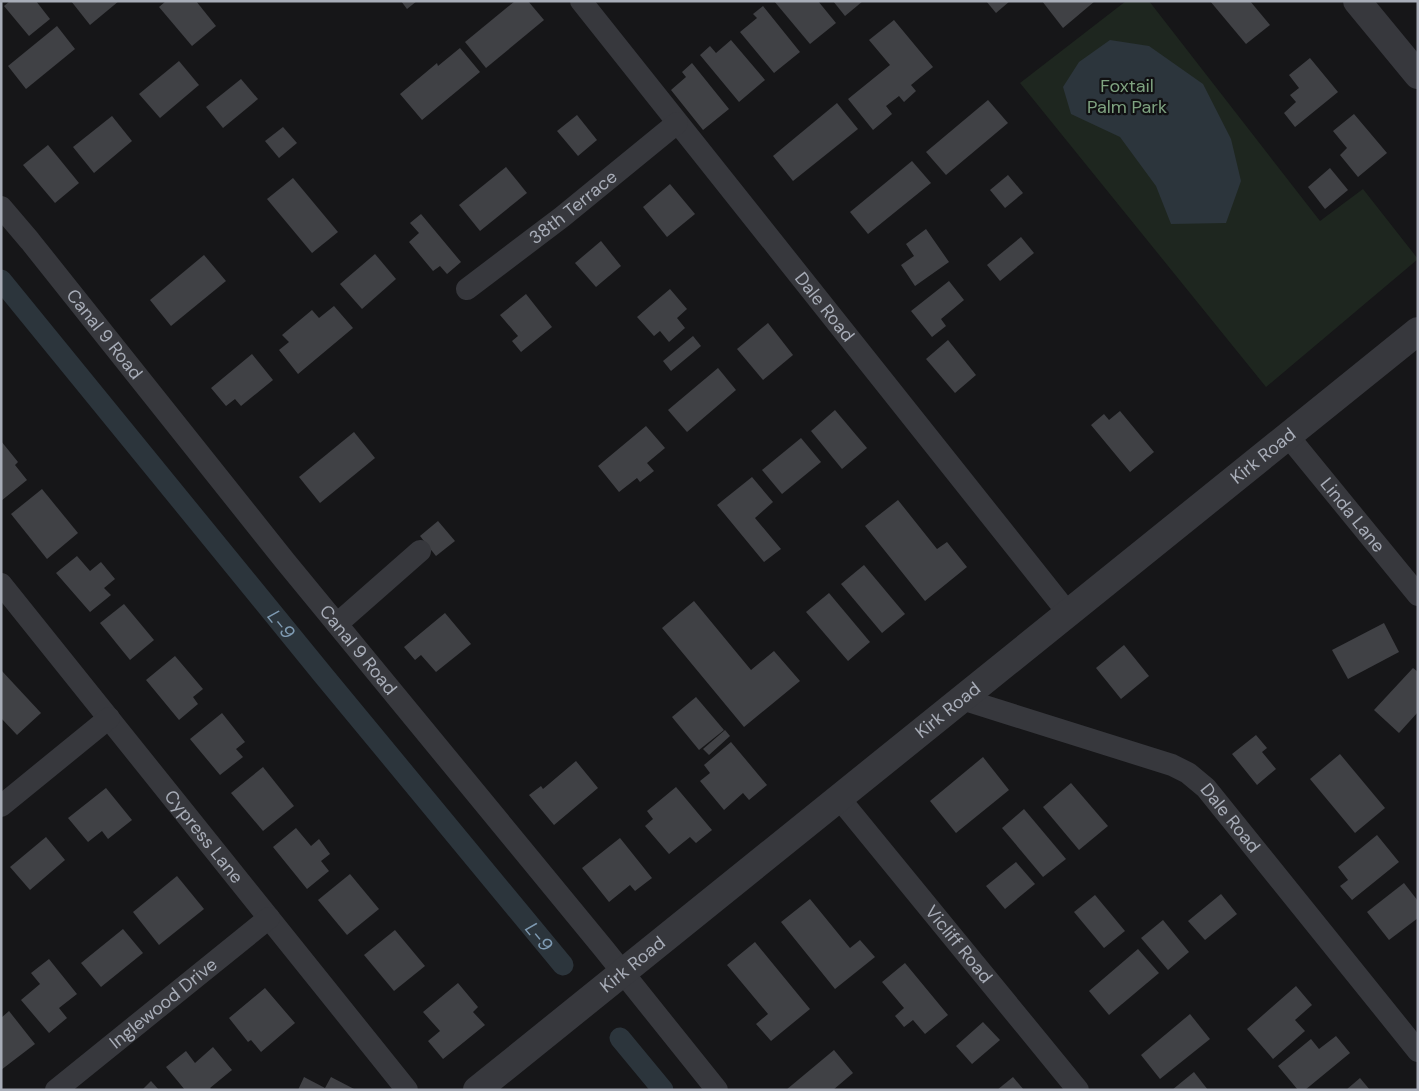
<svg xmlns="http://www.w3.org/2000/svg" width="1419" height="1091" viewBox="0 0 1419 1091" font-family="'DM Sans',sans-serif">
	<rect width="100%" height="100%" fill="#161618"/>
	<polygon fill="#1e261f" points="1126,1 1149,1 1320,221 1363,189 1418,259 1266,387 1020,83"/>
	<polygon fill="#2c353c" points="1110,40 1149,46 1203,84 1231,139 1241,181 1226,223 1171,224 1156,186 1120,137 1071,114 1063,87 1079,62"/>
	<g fill="none" stroke-linecap="round" stroke-linejoin="round">
		<g stroke="#2c353c" stroke-width="21">
			<path id="s1" d="M1 280 324 676 563 965"/>
			<polyline points="620,1038 663,1090"/>
		</g>
	</g>
	<g fill="#404145">
		<polygon points="10,1 36,1 50,19 29,36 4,6"/>
		<polygon points="71,1 119,1 90,25"/>
		<polygon points="166,1 196,1 216,26 192,46 159,7"/>
		<polygon points="401,1 417,1 407,9"/>
		<polygon points="515,1 528,1 544,20 486,68 465,42"/>
		<polygon points="774,1 818,1 836,23 810,44"/>
		<polygon points="833,1 863,1 845,16"/>
		<polygon points="986,1 1010,1 996,13"/>
		<polygon points="1042,1 1095,1 1063,28"/>
		<polygon points="1210,1 1250,1 1270,25 1246,44"/>
		<polygon points="763,6 800,52 774,73 740,32 757,18 753,14"/>
		<polygon points="894,20 933,67 911,85 916,91 904,102 899,96 886,106 892,114 873,130 848,99 890,65 869,40"/>
		<polygon points="57,26 75,49 26,89 8,66"/>
		<polygon points="731,40 765,80 739,102 700,55 710,46 716,53"/>
		<polygon points="460,48 480,72 422,120 400,94 437,63 438,66"/>
		<polygon points="1310,58 1338,92 1295,127 1284,113 1296,102 1290,95 1299,88 1289,75"/>
		<polygon points="179,61 199,85 160,118 139,94"/>
		<polygon points="692,63 729,109 703,130 671,90 686,77 682,72"/>
		<polygon points="241,79 258,99 223,128 206,107"/>
		<polygon points="988,100 1008,123 946,175 926,152"/>
		<polygon points="837,103 858,129 793,181 773,156"/>
		<polygon points="1354,114 1387,153 1358,177 1340,155 1347,148 1333,131"/>
		<polygon points="577,115 597,140 578,156 557,131"/>
		<polygon points="112,116 132,141 94,173 73,147"/>
		<polygon points="283,127 297,143 279,158 265,141"/>
		<polygon points="48,145 79,183 55,203 23,165"/>
		<polygon points="912,161 931,183 868,234 850,212"/>
		<polygon points="506,167 527,193 480,231 459,205"/>
		<polygon points="1330,168 1348,190 1325,209 1308,187"/>
		<polygon points="1008,175 1023,193 1005,208 990,190"/>
		<polygon points="293,178 338,232 312,253 267,199"/>
		<polygon points="670,184 695,214 667,237 643,207"/>
		<polygon points="421,214 461,262 447,274 440,266 433,271 409,242 419,233 410,223"/>
		<polygon points="926,229 949,262 915,286 901,265 914,256 906,244"/>
		<polygon points="1021,237 1034,253 1000,281 987,265"/>
		<polygon points="601,241 621,266 596,287 575,263"/>
		<polygon points="375,254 396,279 362,309 340,284"/>
		<polygon points="204,255 226,281 171,326 150,300"/>
		<polygon points="949,281 964,300 941,319 946,326 932,337 911,311"/>
		<polygon points="670,289 687,309 677,318 685,328 669,342 660,331 654,336 637,317"/>
		<polygon points="526,294 552,327 521,352 512,341 518,336 500,315"/>
		<polygon points="334,306 353,328 298,374 279,350 289,342 282,335 312,310 319,318"/>
		<polygon points="768,323 793,355 763,380 737,349"/>
		<polygon points="693,336 701,346 671,371 663,361"/>
		<polygon points="948,340 976,375 955,393 926,359"/>
		<polygon points="252,354 273,380 241,406 235,399 226,406 211,388"/>
		<polygon points="718,368 736,390 687,432 668,410"/>
		<polygon points="835,410 867,448 842,469 811,431"/>
		<polygon points="1120,411 1154,452 1130,472 1091,425 1104,414 1109,420"/>
		<polygon points="646,426 665,448 647,463 654,471 640,482 637,478 619,492 598,466"/>
		<polygon points="354,432 375,458 320,503 299,477"/>
		<polygon points="801,438 821,462 782,494 762,470"/>
		<polygon points="1,441 18,462 15,465 27,480 1,501"/>
		<polygon points="752,477 773,502 755,518 781,549 764,562 717,505"/>
		<polygon points="42,489 78,533 47,559 11,514"/>
		<polygon points="898,500 937,549 947,542 967,567 925,601 865,526"/>
		<polygon points="438,521 455,541 436,556 420,536"/>
		<polygon points="77,556 90,571 101,562 115,579 104,588 111,595 90,612 56,573"/>
		<polygon points="864,565 905,614 882,633 841,584"/>
		<polygon points="829,593 870,642 848,661 806,612"/>
		<polygon points="694,601 751,670 774,651 800,681 744,727 662,628"/>
		<polygon points="124,604 154,640 130,660 100,623"/>
		<polygon points="445,613 471,644 436,672 421,655 415,660 404,647"/>
		<polygon points="1384,623 1399,652 1348,679 1332,650"/>
		<polygon points="1124,645 1149,676 1121,699 1096,668"/>
		<polygon points="175,656 203,689 193,697 198,704 179,720 146,680"/>
		<polygon points="1413,668 1418,672 1418,712 1399,733 1374,710"/>
		<polygon points="1,670 41,713 17,735 1,718"/>
		<polygon points="696,697 724,730 699,750 672,717"/>
		<polygon points="222,713 245,742 236,749 243,757 220,775 190,739"/>
		<polygon points="725,730 730,736 709,755 703,749"/>
		<polygon points="1256,735 1267,748 1262,752 1276,769 1257,785 1232,754"/>
		<polygon points="731,742 767,785 749,800 743,793 724,810 700,781 710,773 704,765"/>
		<polygon points="1340,754 1385,808 1355,833 1310,779"/>
		<polygon points="983,757 1009,790 956,833 930,801"/>
		<polygon points="576,761 598,788 554,825 529,795 541,786 543,789"/>
		<polygon points="263,767 294,806 263,831 231,793"/>
		<polygon points="1071,783 1108,826 1079,850 1043,807"/>
		<polygon points="676,787 712,830 696,843 690,837 669,854 645,826 653,819 647,811"/>
		<polygon points="106,788 132,820 108,839 102,831 88,842 68,818"/>
		<polygon points="1024,809 1066,859 1043,877 1002,828"/>
		<polygon points="296,828 311,846 319,839 330,854 321,861 329,871 307,889 273,847"/>
		<polygon points="1377,835 1399,862 1352,900 1340,886 1348,880 1338,867"/>
		<polygon points="46,837 65,860 30,890 10,867"/>
		<polygon points="620,838 652,878 635,891 630,885 609,902 582,868"/>
		<polygon points="1016,862 1035,884 1005,909 986,886"/>
		<polygon points="350,874 379,909 347,935 318,900"/>
		<polygon points="177,876 204,909 159,945 133,912"/>
		<polygon points="1404,883 1418,901 1418,918 1389,940 1367,912"/>
		<polygon points="1221,894 1237,914 1205,940 1188,921"/>
		<polygon points="1095,895 1125,931 1104,948 1074,912"/>
		<polygon points="810,899 850,948 860,940 875,957 835,989 781,922"/>
		<polygon points="1163,920 1189,952 1168,970 1141,938"/>
		<polygon points="123,929 143,953 101,987 81,963"/>
		<polygon points="395,930 425,966 394,991 364,955"/>
		<polygon points="755,942 810,1009 771,1041 756,1024 768,1014 727,965"/>
		<polygon points="1138,949 1159,973 1109,1015 1089,991"/>
		<polygon points="49,959 77,994 59,1008 67,1018 49,1033 21,1000 40,984 31,973"/>
		<polygon points="905,963 948,1015 925,1034 913,1020 904,1027 895,1016 904,1008 882,982"/>
		<polygon points="458,983 478,1007 473,1012 485,1025 443,1059 428,1041 440,1031 423,1012"/>
		<polygon points="1296,986 1312,1005 1295,1020 1305,1031 1273,1059 1247,1029"/>
		<polygon points="265,988 295,1023 261,1052 251,1040 248,1042 229,1018"/>
		<polygon points="9,1011 35,1044 1,1070 1,1018"/>
		<polygon points="1190,1014 1210,1039 1160,1079 1141,1055"/>
		<polygon points="983,1022 1000,1040 972,1064 956,1046"/>
		<polygon points="1336,1036 1350,1053 1305,1090 1298,1090 1278,1066 1311,1039 1319,1049"/>
		<polygon points="213,1047 232,1070 210,1088 212,1090 185,1090 166,1067 186,1051 195,1063"/>
		<polygon points="834,1050 853,1073 833,1090 786,1090"/>
		<polygon points="1194,1072 1208,1090 1172,1090"/>
		<polygon points="304,1077 325,1088 331,1077 356,1090 298,1090"/>
		<polygon points="1013,1077 1024,1090 997,1090"/>
		<polygon points="1360,1078 1370,1090 1346,1090"/>
		<polygon points="151,1081 159,1090 142,1090"/>
	</g>
	<g fill="none" stroke-linecap="round" stroke-linejoin="round">
		<g stroke="#37383d" stroke-width="22">
			<path id="s2" d="M581 1 1068 613"/>
			<path id="s3" d="M1 207 30 241 285 561 604 949 717 1090"/>
			<path id="s4" d="M467 289 562 217 677 123"/>
			<path id="s5" d="M1288 436 1418 595"/>
			<path id="s6" d="M1 584 407 1090"/>
			<polyline points="337,624 420,551"/>
			<path id="s7" d="M962 699 1172 765 1188 773 1206 788 1418 1051"/>
			<path id="s8" d="M839 798 1078 1090"/>
			<polyline points="1,806 109,718"/>
			<path id="s9" d="M56 1090 269 918"/>
		</g>
		<g stroke="#37383d" stroke-width="28">
			<polyline points="1357,1 1418,75"/>
			<path id="s10" d="M477 1090 1418 331"/>
		</g>
	</g>
	<g text-anchor="middle" dominant-baseline="central" stroke-width="4.5" stroke-linejoin="round" paint-order="stroke">
		<g font-size="18" fill="#7fa381" stroke="#111113">
			<text x="1127" y="86">Foxtail<tspan x="1127" dy="21">Palm Park</tspan></text>
		</g>
		<g font-size="18" fill="#a8adb8" stroke="#111113">
			<text stroke="none"><textPath href="#s4" startOffset="134">38th Terrace</textPath></text>
			<text stroke="none"><textPath href="#s2" startOffset="391">Dale Road</textPath></text>
			<text stroke="none"><textPath href="#s3" startOffset="164">Canal 9 Road</textPath></text>
			<text stroke="none"><textPath href="#s10" startOffset="1010">Kirk Road</textPath></text>
			<text stroke="none"><textPath href="#s5" startOffset="102">Linda Lane</textPath></text>
			<text stroke="none"><textPath href="#s3" startOffset="569">Canal 9 Road</textPath></text>
			<text stroke="none"><textPath href="#s10" startOffset="605">Kirk Road</textPath></text>
			<text stroke="none"><textPath href="#s7" startOffset="300">Dale Road</textPath></text>
			<text stroke="none"><textPath href="#s6" startOffset="324">Cypress Lane</textPath></text>
			<text stroke="none"><textPath href="#s8" startOffset="189">Vicliff Road</textPath></text>
			<text stroke="none"><textPath href="#s10" startOffset="200">Kirk Road</textPath></text>
			<text stroke="none"><textPath href="#s9" startOffset="138">Inglewood Drive</textPath></text>
		</g>
		<g font-size="19" font-style="italic" fill="#7f9bb3" stroke="#111113">
			<text stroke="none"><textPath href="#s1" startOffset="444">L-9</textPath></text>
			<text stroke="none"><textPath href="#s1" startOffset="849">L-9</textPath></text>
		</g>
	</g>
	<rect width="1419" height="1091" fill="none" stroke="#a8adb8" stroke-width="5"/>
</svg>
